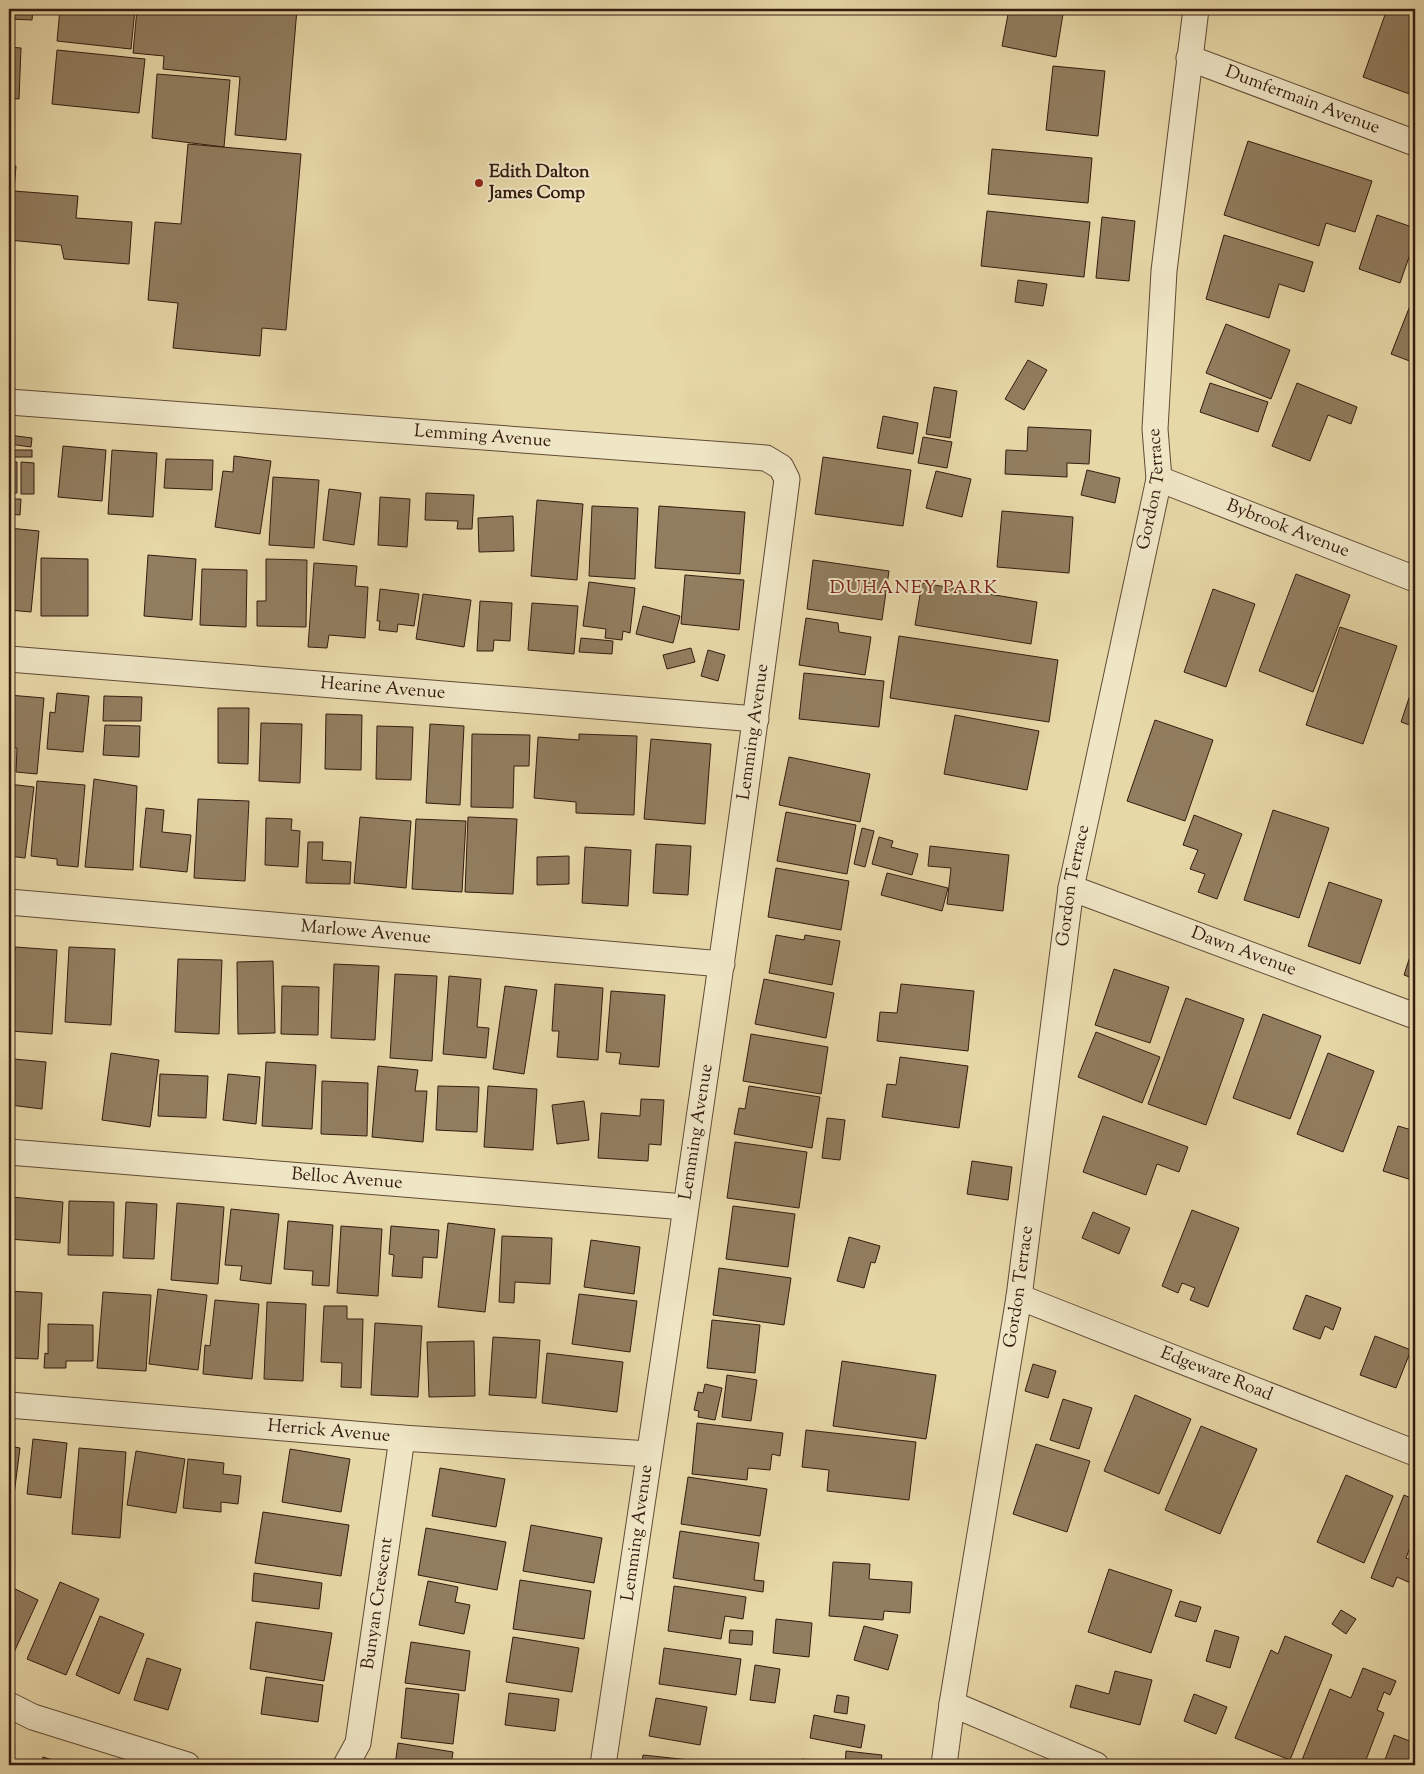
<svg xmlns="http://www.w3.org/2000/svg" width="1424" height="1774" viewBox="0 0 1424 1774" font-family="'Sorts Mill Goudy',serif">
	<rect width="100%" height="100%" fill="#e7d8a8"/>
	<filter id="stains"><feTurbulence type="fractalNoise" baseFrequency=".004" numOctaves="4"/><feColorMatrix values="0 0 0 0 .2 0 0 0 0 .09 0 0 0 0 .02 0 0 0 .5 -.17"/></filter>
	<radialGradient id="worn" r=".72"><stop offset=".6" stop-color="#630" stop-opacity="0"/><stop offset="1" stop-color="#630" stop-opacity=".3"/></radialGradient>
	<g fill="#917d5f" stroke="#341b0f">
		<polygon points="9,9 33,9 32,20 9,19"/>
		<polygon points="60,9 135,9 131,49 57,41"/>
		<polygon points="137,9 297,9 286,140 235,135 240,77 163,69 164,56 133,53"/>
		<polygon points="1009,9 1034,9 1063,14 1056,57 1002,46"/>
		<polygon points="1387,9 1415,9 1415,96 1363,77"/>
		<polygon points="9,47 21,48 19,99 9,98"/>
		<polygon points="57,50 145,59 139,113 52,104"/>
		<polygon points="1053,66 1105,71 1098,136 1046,130"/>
		<polygon points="157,74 230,80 224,147 152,138"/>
		<polygon points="1248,141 1372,181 1355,232 1326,223 1319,246 1224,215"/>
		<polygon points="188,144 301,154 286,330 262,328 260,356 173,348 178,303 148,300 155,222 181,224"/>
		<polygon points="992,149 1092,158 1088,203 988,194"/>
		<polygon points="9,166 16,166 14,191 78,196 76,218 132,222 129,264 64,259 61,245 9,240"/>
		<polygon points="987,211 1090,222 1084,277 981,266"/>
		<polygon points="1377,215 1415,228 1415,240 1400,283 1359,269"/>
		<polygon points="1102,217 1135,221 1129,281 1096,278"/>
		<polygon points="1224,235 1313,262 1304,292 1279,284 1269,318 1206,299"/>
		<polygon points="1018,280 1047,284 1043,306 1015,302"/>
		<polygon points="1415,293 1415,363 1391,354"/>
		<polygon points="1226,324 1290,350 1271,399 1206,373"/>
		<polygon points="1028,360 1047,370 1024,410 1005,399"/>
		<polygon points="1210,383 1268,402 1258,432 1200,412"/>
		<polygon points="1297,383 1357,407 1351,424 1328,415 1310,461 1272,446"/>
		<polygon points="934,387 957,391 950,438 926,434"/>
		<polygon points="883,416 918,423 913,454 877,448"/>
		<polygon points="1028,427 1091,430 1089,464 1067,463 1067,477 1005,474 1006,450 1027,451"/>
		<polygon points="9,435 32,438 31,447 9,444"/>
		<polygon points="923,437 952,442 947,468 918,463"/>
		<polygon points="63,446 106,450 102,501 58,497"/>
		<rect x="13" y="450" width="19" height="7"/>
		<polygon points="112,450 157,453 153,517 108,514"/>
		<polygon points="234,456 271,461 260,534 215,527 223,471 233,472"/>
		<polygon points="823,457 911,470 903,526 815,514"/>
		<polygon points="166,459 213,460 212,490 164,488"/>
		<polygon points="9,461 17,462 17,493 9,493"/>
		<polygon points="21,462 34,463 34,494 21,494"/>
		<polygon points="1087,470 1120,478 1115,503 1081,495"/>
		<polygon points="936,471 971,479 962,517 926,508"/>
		<polygon points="273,477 319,480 314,548 269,545"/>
		<polygon points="329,489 361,493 354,545 323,540"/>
		<polygon points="426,493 474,495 472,529 457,529 458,521 425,520"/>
		<polygon points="380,497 410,499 407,547 378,545"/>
		<polygon points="9,499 21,499 20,515 9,514"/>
		<polygon points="537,500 583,504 577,580 531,576"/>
		<polygon points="1415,502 1415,521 1409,518"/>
		<polygon points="592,506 638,508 635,579 589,576"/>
		<polygon points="659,506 745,512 740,574 655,568"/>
		<polygon points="1002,511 1073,517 1069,573 997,567"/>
		<polygon points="513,516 514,551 479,552 478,518"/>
		<polygon points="9,528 39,531 31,612 9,610"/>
		<polygon points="148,555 196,559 192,620 144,616"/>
		<polygon points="41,558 88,559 88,616 41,616"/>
		<polygon points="266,559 307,560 306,627 257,626 257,601 266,601"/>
		<polygon points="813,560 889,571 882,620 807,609"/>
		<polygon points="314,563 357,566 355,586 368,587 365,638 329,635 327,648 308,647"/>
		<polygon points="202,569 247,570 246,627 200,625"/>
		<polygon points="1296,574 1350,595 1313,692 1259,671"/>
		<polygon points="685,575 744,580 739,630 681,624"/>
		<polygon points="589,582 635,588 630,633 623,631 622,640 605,638 606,629 583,626"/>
		<polygon points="922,583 1037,602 1031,644 915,625"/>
		<polygon points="380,589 419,594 414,626 398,624 397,632 379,630 380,621 377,621"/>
		<polygon points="1213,589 1255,604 1226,687 1184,672"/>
		<polygon points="423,594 471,600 464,647 416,639"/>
		<polygon points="480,601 512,603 510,641 494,640 493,651 477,651"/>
		<polygon points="532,603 578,606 574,654 528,650"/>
		<polygon points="643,606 680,616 673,643 636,634"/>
		<polygon points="806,618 838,623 839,632 871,637 865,675 799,665"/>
		<polygon points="1340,627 1397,646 1363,744 1306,725"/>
		<polygon points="899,636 1058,660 1049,722 890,698"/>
		<polygon points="581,638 613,641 612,654 579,652"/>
		<polygon points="691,648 695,662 667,669 663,655"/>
		<polygon points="708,650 725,655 718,681 701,676"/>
		<polygon points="804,673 884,681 879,727 799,719"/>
		<polygon points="1415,680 1415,727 1401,722"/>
		<polygon points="57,693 89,696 83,752 47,749 50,712 55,713"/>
		<polygon points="9,695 44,698 37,774 16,772 17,748 9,747"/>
		<polygon points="104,696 142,697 141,721 103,721"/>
		<polygon points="218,708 249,708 248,764 218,763"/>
		<polygon points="326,714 362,715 361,770 325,769"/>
		<polygon points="955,715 1039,731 1027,790 944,774"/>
		<polygon points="1155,720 1213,740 1185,821 1127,801"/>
		<polygon points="261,723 302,724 300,783 259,781"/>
		<polygon points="430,724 464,726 460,805 426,803"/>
		<polygon points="105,725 140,726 139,757 103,755"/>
		<polygon points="377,726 413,727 411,780 376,779"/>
		<polygon points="472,734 530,735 529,766 514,766 513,808 471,807"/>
		<polygon points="579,734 637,736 634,815 576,813 576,802 534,798 538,737 579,740"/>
		<polygon points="651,739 711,744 705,824 644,819"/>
		<polygon points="789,757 870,774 860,822 779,805"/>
		<polygon points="94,779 137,786 133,870 85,867"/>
		<polygon points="37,781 85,785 78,867 57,865 57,859 31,856"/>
		<polygon points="9,784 34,787 25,858 9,856"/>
		<polygon points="198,799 249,801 245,881 194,878"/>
		<polygon points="146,808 164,810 162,832 191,835 187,872 140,867"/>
		<polygon points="1273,810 1329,828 1299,918 1244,900"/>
		<polygon points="786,812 856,825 847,874 777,861"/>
		<polygon points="1194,815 1242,834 1217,899 1198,892 1205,874 1190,869 1198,850 1183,845"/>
		<polygon points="360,817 411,821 406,888 354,883"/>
		<polygon points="468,817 517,819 513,894 465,892"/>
		<polygon points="266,818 292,819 291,830 300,831 298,867 265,865"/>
		<polygon points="416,819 466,821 462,892 412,889"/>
		<polygon points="862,828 874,831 865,867 854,864"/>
		<polygon points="879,837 893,841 891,847 918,854 912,875 872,864"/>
		<polygon points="308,842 323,842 322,860 351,862 350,884 306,883"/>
		<polygon points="656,844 691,846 688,895 653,893"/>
		<polygon points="930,846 1009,855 1003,911 947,904 951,868 928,866"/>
		<polygon points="585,847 631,850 628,906 582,903"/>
		<polygon points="569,856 569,884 537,885 537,857"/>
		<polygon points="776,868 849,881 841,930 768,917"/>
		<polygon points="887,873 948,888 942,911 881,895"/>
		<polygon points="1329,882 1382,900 1360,964 1308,946"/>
		<polygon points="776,935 804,940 805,935 840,941 832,985 769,973"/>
		<polygon points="1415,941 1415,979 1404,975"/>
		<polygon points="15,947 57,950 52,1034 10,1031"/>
		<polygon points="69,947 115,949 111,1025 65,1022"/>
		<polygon points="178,959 222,960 219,1034 175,1032"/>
		<polygon points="273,961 275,1033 238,1034 237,962"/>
		<polygon points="334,964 379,966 375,1040 331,1038"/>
		<polygon points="1114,969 1169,987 1150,1043 1095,1025"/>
		<polygon points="395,974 437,976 432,1061 390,1058"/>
		<polygon points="449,976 481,979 477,1027 489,1028 486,1058 443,1054"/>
		<polygon points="764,979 834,993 826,1038 755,1024"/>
		<polygon points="555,984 603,988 598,1060 557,1057 559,1031 552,1031"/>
		<polygon points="901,984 974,991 968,1051 877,1041 880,1012 897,1013"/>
		<polygon points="282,986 319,987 318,1035 281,1034"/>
		<polygon points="505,986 537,990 524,1074 493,1069"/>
		<polygon points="611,991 665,995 659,1067 619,1064 621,1053 606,1052"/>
		<polygon points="1186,998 1244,1019 1206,1125 1148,1104"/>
		<polygon points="1263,1014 1321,1036 1290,1119 1233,1098"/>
		<polygon points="1096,1032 1160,1057 1142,1103 1078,1077"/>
		<polygon points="751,1034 828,1047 821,1094 743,1081"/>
		<polygon points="111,1053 159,1060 150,1127 102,1120"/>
		<polygon points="1328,1053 1374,1071 1343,1152 1297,1134"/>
		<polygon points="900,1057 968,1066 959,1128 882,1117 887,1084 896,1085"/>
		<polygon points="14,1059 46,1062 42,1109 10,1105"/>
		<polygon points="266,1062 316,1065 312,1129 262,1126"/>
		<polygon points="378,1066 418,1070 415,1091 427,1091 423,1142 372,1137"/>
		<polygon points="160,1074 208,1076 206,1118 158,1116"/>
		<polygon points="228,1074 260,1077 256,1124 223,1120"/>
		<polygon points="322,1081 368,1083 367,1136 321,1134"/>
		<polygon points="438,1086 479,1087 477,1132 436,1130"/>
		<polygon points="488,1086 537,1089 533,1150 484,1147"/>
		<polygon points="749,1086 820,1097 812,1148 734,1134 739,1108 745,1109"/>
		<polygon points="641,1099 664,1100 661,1145 649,1144 648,1161 598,1158 601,1113 640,1116"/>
		<polygon points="584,1101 589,1140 557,1144 552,1105"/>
		<polygon points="1103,1116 1188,1147 1179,1172 1157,1164 1146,1195 1083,1172"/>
		<polygon points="827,1118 845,1120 840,1160 822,1158"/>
		<polygon points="1398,1126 1415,1131 1415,1181 1383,1171"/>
		<polygon points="735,1142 807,1152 799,1208 727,1198"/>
		<polygon points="972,1161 1012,1167 1008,1200 967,1194"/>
		<polygon points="12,1197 63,1202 60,1243 9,1239"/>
		<polygon points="69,1201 114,1202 113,1256 68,1255"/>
		<polygon points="126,1202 157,1204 154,1259 123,1258"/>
		<polygon points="177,1203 224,1207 218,1284 171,1280"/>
		<polygon points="733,1206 795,1214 788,1267 726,1259"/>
		<polygon points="231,1209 279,1214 271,1284 240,1280 242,1266 225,1265"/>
		<polygon points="1192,1210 1239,1228 1208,1307 1190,1300 1195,1288 1182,1283 1178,1293 1162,1286"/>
		<polygon points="1093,1212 1130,1228 1119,1254 1082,1238"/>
		<polygon points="288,1221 333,1225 329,1286 312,1285 313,1271 284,1269"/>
		<polygon points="448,1223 495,1229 485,1312 438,1307"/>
		<polygon points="341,1226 382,1229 378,1296 337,1293"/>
		<polygon points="391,1226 439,1230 437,1258 423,1257 422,1278 392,1276 394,1255 389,1254"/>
		<polygon points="502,1236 552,1238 550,1284 515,1282 514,1303 499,1302"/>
		<polygon points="849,1237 880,1246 875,1263 871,1262 864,1288 837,1281"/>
		<polygon points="591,1240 640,1247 634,1294 584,1287"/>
		<polygon points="719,1268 791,1278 784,1325 713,1315"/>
		<polygon points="158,1289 207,1295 198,1370 149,1364"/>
		<polygon points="9,1291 42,1293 38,1359 9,1358"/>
		<polygon points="103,1292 151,1295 146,1371 97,1368"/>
		<polygon points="579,1294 637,1301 630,1352 572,1344"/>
		<polygon points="1306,1295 1341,1308 1333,1330 1325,1326 1320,1339 1293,1329"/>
		<polygon points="215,1300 259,1304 252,1379 203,1374 205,1345 210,1346"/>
		<polygon points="267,1302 306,1304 303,1381 264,1379"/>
		<polygon points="324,1306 347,1306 347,1319 363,1319 361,1388 341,1387 342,1363 321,1362"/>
		<polygon points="712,1320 760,1325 755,1373 707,1368"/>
		<polygon points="375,1323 422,1326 418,1397 371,1395"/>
		<polygon points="48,1324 93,1325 93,1361 66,1361 66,1368 44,1368 45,1353 48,1354"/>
		<polygon points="1375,1336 1411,1350 1396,1388 1360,1375"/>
		<polygon points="493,1337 540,1340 536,1398 489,1395"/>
		<polygon points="474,1341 475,1396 429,1397 427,1342"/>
		<polygon points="547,1353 623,1362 617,1412 542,1403"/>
		<polygon points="842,1361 936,1375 926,1439 833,1426"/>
		<polygon points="1033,1364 1056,1371 1048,1398 1025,1391"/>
		<polygon points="727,1375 757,1380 751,1421 722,1417"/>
		<polygon points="705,1384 722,1388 715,1420 698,1417 699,1411 694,1410 698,1392 703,1393"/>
		<polygon points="1135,1395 1191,1419 1159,1494 1104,1471"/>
		<polygon points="1063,1399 1092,1408 1079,1449 1050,1440"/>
		<polygon points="697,1423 783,1433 780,1456 772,1454 770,1470 748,1468 747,1480 692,1474"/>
		<polygon points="1201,1426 1257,1449 1220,1534 1165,1510"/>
		<polygon points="806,1430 916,1442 909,1500 827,1491 829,1470 802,1467"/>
		<polygon points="33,1439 67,1443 61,1498 27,1494"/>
		<polygon points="1036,1444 1090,1461 1067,1532 1013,1514"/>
		<polygon points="9,1446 20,1448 11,1518 9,1518"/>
		<polygon points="79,1448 126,1452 120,1538 72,1534"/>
		<polygon points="290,1449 350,1459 341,1512 282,1502"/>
		<polygon points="136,1451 185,1459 176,1513 127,1505"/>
		<polygon points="188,1459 224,1463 223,1474 241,1476 238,1504 221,1502 221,1512 183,1508"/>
		<polygon points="440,1468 505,1479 496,1527 432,1516"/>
		<polygon points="1346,1475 1393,1496 1364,1563 1317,1542"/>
		<polygon points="688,1477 767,1489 760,1536 681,1524"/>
		<polygon points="1404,1495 1415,1500 1415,1535 1406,1558 1415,1561 1415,1585 1397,1577 1393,1587 1371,1578"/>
		<polygon points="263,1512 349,1525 341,1576 255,1563"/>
		<polygon points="531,1525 602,1538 594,1583 523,1571"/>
		<polygon points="426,1528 506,1542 497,1590 418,1575"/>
		<polygon points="680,1531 759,1543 754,1580 764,1581 763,1592 673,1578"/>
		<polygon points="833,1562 870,1564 869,1579 912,1582 910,1613 884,1611 883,1620 829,1616"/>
		<polygon points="1109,1569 1172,1590 1151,1653 1088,1632"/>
		<polygon points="254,1573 322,1583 319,1609 252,1601"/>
		<polygon points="520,1580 591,1591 584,1639 513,1629"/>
		<polygon points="428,1581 458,1587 455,1602 470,1605 464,1634 419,1625"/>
		<polygon points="60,1582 99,1599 66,1675 27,1659"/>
		<polygon points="9,1586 38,1600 10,1661 9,1660"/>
		<polygon points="674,1586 746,1597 743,1619 725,1616 721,1639 668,1631"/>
		<polygon points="1180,1601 1201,1607 1196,1622 1175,1616"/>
		<polygon points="1341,1610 1356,1619 1346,1634 1332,1624"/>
		<polygon points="100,1616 144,1634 119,1694 76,1675"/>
		<polygon points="776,1619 812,1623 809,1657 773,1653"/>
		<polygon points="256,1622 332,1633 324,1681 250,1669"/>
		<polygon points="864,1626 898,1635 888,1670 854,1660"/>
		<polygon points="730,1630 753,1631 752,1645 729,1643"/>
		<polygon points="1215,1630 1239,1637 1230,1668 1206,1661"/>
		<polygon points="1285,1636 1332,1655 1290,1760 1235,1738 1271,1650 1278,1654"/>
		<polygon points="513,1637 579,1648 572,1692 506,1682"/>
		<polygon points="411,1642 470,1651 465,1691 405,1683"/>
		<polygon points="664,1648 741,1659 736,1695 659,1684"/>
		<polygon points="147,1658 181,1669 168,1710 134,1700"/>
		<polygon points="755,1665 780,1669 775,1703 750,1700"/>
		<polygon points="1363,1668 1396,1681 1390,1695 1384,1692 1377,1710 1384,1713 1364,1765 1314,1765 1302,1760 1330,1689 1351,1698"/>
		<polygon points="1115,1671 1152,1680 1140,1725 1070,1707 1076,1685 1109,1694"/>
		<polygon points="266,1677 323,1685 318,1722 261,1714"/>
		<polygon points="406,1688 459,1694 453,1744 401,1738"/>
		<polygon points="509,1693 559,1699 555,1731 505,1725"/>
		<polygon points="1194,1694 1227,1707 1216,1734 1184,1721"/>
		<polygon points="837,1695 849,1697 847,1714 834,1712"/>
		<polygon points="656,1698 707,1707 700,1745 649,1736"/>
		<polygon points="814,1715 865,1725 861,1748 810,1738"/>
		<polygon points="1394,1735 1415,1743 1408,1765 1383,1765"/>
		<polygon points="9,1741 15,1744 9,1758"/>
		<polygon points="398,1743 453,1752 451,1765 395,1765"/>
		<polygon points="846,1751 882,1755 880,1765 845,1765"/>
		<polygon points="643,1755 699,1761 699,1765 642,1765"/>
		<polygon points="43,1757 68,1765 40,1765"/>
		<polygon points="802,1759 842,1764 842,1765 801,1765"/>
	</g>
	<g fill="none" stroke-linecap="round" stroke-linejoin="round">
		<defs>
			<g id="street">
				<path id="s1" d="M1189 58 1415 143"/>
				<path id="s2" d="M9 402 766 458 781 467 787 479C732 909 667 1337 603 1765"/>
				<path id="s3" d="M1159 479 1415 579"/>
				<path id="s4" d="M9 659 756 719"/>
				<path id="s5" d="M1071 888 1415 1016"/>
				<path id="s6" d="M9 902 722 964"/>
				<path id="s7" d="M9 1152 685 1207"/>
				<path id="s8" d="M1019 1297 1415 1453"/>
				<path id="s9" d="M9 1405 402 1438 649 1454"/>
				<polyline points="952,1704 1096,1765"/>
				<polyline points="9,1705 33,1717 187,1765"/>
				<path id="s10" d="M346 1765 358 1743 402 1438"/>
				<path id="s11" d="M944 1765 952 1704 1019 1297 1071 888 1159 479 1155 429 1164 271 1196 9"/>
			</g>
		</defs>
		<use href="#street" stroke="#614a35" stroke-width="27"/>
		<use href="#street" stroke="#efe6c6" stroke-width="25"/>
	</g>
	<circle fill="#8f2418" stroke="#efe6c6" stroke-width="2" cx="479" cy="183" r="5"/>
	<g text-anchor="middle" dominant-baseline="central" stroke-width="4" stroke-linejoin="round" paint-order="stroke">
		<g font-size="18" fill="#341b0f" stroke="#efe6c6">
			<text stroke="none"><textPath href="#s1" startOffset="121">Dumfermain Avenue</textPath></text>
			<text stroke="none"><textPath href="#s2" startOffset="475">Lemming Avenue</textPath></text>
			<text stroke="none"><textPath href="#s11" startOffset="1294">Gordon Terrace</textPath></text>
			<text stroke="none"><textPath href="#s3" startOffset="138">Bybrook Avenue</textPath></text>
			<text stroke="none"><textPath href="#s4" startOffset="375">Hearine Avenue</textPath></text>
			<text transform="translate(754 732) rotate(-82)">Lemming Avenue</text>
			<text stroke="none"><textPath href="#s11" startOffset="889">Gordon Terrace</textPath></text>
			<text stroke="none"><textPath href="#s6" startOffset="358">Marlowe Avenue</textPath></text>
			<text stroke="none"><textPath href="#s5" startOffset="184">Dawn Avenue</textPath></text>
			<text transform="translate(697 1132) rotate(-81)">Lemming Avenue</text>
			<text stroke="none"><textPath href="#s7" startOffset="339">Belloc Avenue</textPath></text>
			<text stroke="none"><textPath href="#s11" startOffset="484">Gordon Terrace</textPath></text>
			<text stroke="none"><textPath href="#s8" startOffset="212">Edgeware Road</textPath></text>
			<text stroke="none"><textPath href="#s9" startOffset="321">Herrick Avenue</textPath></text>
			<text transform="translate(638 1533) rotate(-82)">Lemming Avenue</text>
			<text stroke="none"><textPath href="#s10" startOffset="166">Bunyan Crescent</textPath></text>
		</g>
		<g font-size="18" font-weight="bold" fill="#341b0f" stroke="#efe6c6" text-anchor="start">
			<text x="489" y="173">Edith Dalton<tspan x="489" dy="21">James Comp</tspan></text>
		</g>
		<g font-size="19" letter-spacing="1" fill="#7a1f14" stroke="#efe6c6">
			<text x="914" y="588">DUHANEY PARK</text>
		</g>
	</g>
	<rect width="1424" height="1774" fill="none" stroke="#e7d8a8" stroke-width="30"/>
	<rect x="10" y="10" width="1404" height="1754" fill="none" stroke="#341b0f" stroke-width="2.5"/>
	<rect x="15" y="15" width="1394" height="1744" fill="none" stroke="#341b0f"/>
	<rect width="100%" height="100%" filter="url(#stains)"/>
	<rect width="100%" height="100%" fill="url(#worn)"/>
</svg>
